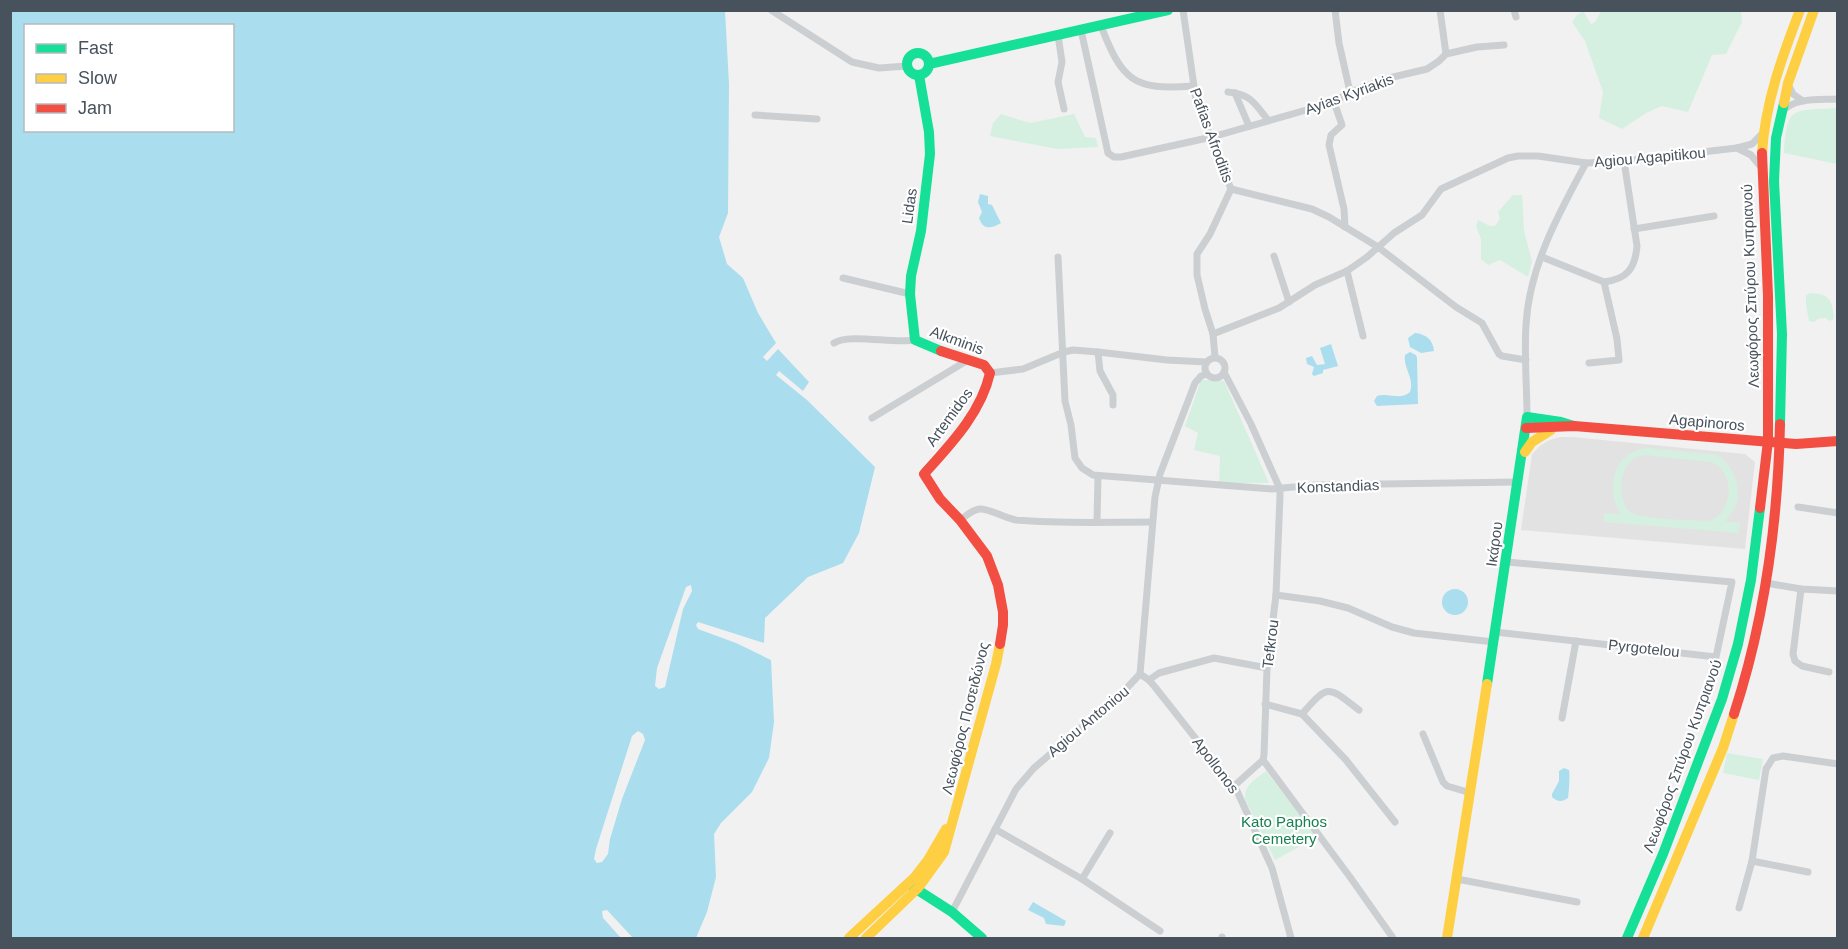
<svg xmlns="http://www.w3.org/2000/svg" width="1848" height="949" viewBox="0 0 1848 949" font-family="Helvetica,sans-serif">
	<rect width="100%" height="100%" fill="#f1f1f1"/>
	<polygon fill="#e3e2e3" points="1560,437 1572,437 1745,454 1755,462 1745,549 1521,530 1532,454 1541,445 1550,440"/>
	<g fill="#d5f0e0" fill-rule="evenodd">
		<polygon points="1602,10 1741,11 1742,22 1726,54 1712,55 1688,112 1662,106 1646,113 1622,129 1599,118 1603,92 1585,41 1572,22 1576,16 1583,11 1591,24 1595,22"/>
		<path d="M1837 108V164L1784 153C1787 104 1793 111 1837 108Z"/>
		<polygon points="1001,114 1030,123 1074,114 1085,137 1096,138 1098,147 1057,149 990,136 993,123"/>
		<polygon points="1513,195 1522,195 1524,231 1532,261 1528,277 1500,260 1488,265 1481,259 1481,239 1476,226 1478,220 1490,226 1495,226 1500,219 1498,212"/>
		<path d="M1811 293C1831 294 1832 301 1834 319L1829 321 1826 318 1818 319 1814 322 1809 321 1806 305V295Z"/>
		<polygon points="1201,380 1224,381 1269,483 1219,483 1220,456 1194,450 1198,433 1185,426"/>
		<path d="M1648 448 1718 455C1734 466 1742 487 1736 505 1733 511 1729 516 1725 521L1740 523 1739 533 1604 522V513L1621 514C1604 489 1614 450 1648 448ZM1643 455 1711 462C1736 471 1734 513 1709 521 1693 520 1639 520 1629 511 1621 503 1621 489 1622 479 1624 467 1631 458 1643 455Z"/>
		<polygon points="1727,753 1763,759 1759,780 1723,773"/>
		<path d="M1266 771 1317 837 1275 860 1245 799C1244 785 1256 779 1266 771Z"/>
	</g>
	<g fill="#ade" fill-rule="evenodd">
		<path d="M10 11H725L729 84 728 213 719 237 727 264 743 278 758 313 776 343 763 357 767 361 778 349 809 382 803 391 779 371 776 375 807 400 875 467 859 533 843 563 808 577 765 618 764 643 698 622 696 625 698 629 736 643 771 660 774 722 769 758 752 792 721 823 714 834 716 877 707 912 696 938H633L607 910 602 911 603 918 621 938H11ZM26 26H232V130H26Z"/>
		<path d="M980 194 988 196V204L992 205 1001 223C991 229 983 230 979 218L982 212 978 202Z"/>
		<path d="M1415 333C1426 334 1433 340 1434 351L1421 353 1410 347 1408 338Z"/>
		<polygon points="1331,344 1338,366 1323,370 1323,373 1314,376 1312,374 1314,367 1307,364 1306,358 1312,356 1317,365 1325,364 1320,348"/>
		<path d="M1410 352 1416 355 1417 358 1418 404 1377 406 1374 401 1377 396C1389 392 1400 401 1410 392 1415 379 1403 368 1405 355Z"/>
		<circle cx="1455" cy="602" r="13"/>
		<path d="M1564 768 1569 770C1570 775 1569 792 1568 798 1562 802 1558 802 1552 797V794L1559 781V771Z"/>
		<polygon points="1033,902 1066,921 1064,926 1046,924 1044,918 1028,910"/>
	</g>
	<g fill="#f1f1f1">
		<polygon points="691,585 692,591 683,609 665,687 659,689 655,686 657,668 686,587"/>
		<polygon points="638,731 643,734 645,740 622,799 610,839 608,854 602,862 597,863 594,859 596,849 632,736"/>
	</g>
	<g fill="none" stroke-linecap="round" stroke-linejoin="round">
		<g stroke="#cccfd1" stroke-width="7">
			<polyline points="771,10 852,62 879,68 907,66"/>
			<polyline points="1183,10 1196,100 1231,189 1210,234 1197,254 1197,275 1205,309 1213,334 1215,357"/>
			<polyline points="1335,10 1339,43 1350,92"/>
			<polyline points="1440,10 1446,54"/>
			<polyline points="1514,10 1516,17"/>
			<path d="M1101 26C1122 80 1133 91 1193 86"/>
			<polyline points="1081,30 1108,153 1114,157 1121,157 1212,137 1334,102 1350,92 1389,78 1427,69 1439,61 1446,54 1477,47 1504,45"/>
			<polyline points="1058,35 1062,62 1058,82 1064,109"/>
			<polyline points="1788,84 1793,94 1803,101"/>
			<path d="M1228 92C1251 94 1255 104 1268 120"/>
			<polyline points="1235,93 1249,126"/>
			<polyline points="1334,102 1342,125 1331,135 1329,145 1344,209 1345,227"/>
			<path d="M1782 112C1794 97 1820 100 1838 99"/>
			<polyline points="755,115 817,119"/>
			<polyline points="1737,148 1751,155 1760,166"/>
			<polyline points="1231,189 1312,209 1329,217 1378,247 1456,307 1482,323 1499,354 1502,356 1526,360"/>
			<polyline points="1634,229 1714,216"/>
			<polyline points="1274,256 1289,302"/>
			<polyline points="1058,257 1065,401 1071,425 1075,458 1082,468 1093,475 1272,489 1315,485 1517,482"/>
			<polyline points="1542,257 1604,282 1617,339 1619,360 1589,363"/>
			<polyline points="1347,271 1363,336"/>
			<polyline points="843,278 910,294"/>
			<path d="M1604 282C1627 279 1635 269 1637 246L1624 161"/>
			<polyline points="1213,334 1279,308 1315,285 1347,271 1367,257 1394,233 1422,215 1441,189 1508,158 1518,156 1538,156 1586,163 1624,161 1737,148 1752,144 1762,134"/>
			<path d="M834 343C849 333 893 344 915 340"/>
			<polyline points="1098,352 1100,371 1113,395 1113,405"/>
			<circle cx="1215" cy="368" r="10"/>
			<polyline points="1224,372 1251,424 1280,489 1280,496 1276,595 1267,668 1264,755 1263,760 1234,786"/>
			<polyline points="990,373 1023,369 1064,352 1073,350 1098,352 1167,360 1206,362"/>
			<path d="M1527 417C1527 387 1524 356 1526 325 1529 267 1559 213 1586 163"/>
			<polyline points="872,418 968,360"/>
			<polyline points="1798,507 1838,513"/>
			<path d="M960 520C966 516 973 509 980 509 991 509 1004 518 1016 520 1061 524 1107 522 1152 522"/>
			<polyline points="1097,522 1098,476"/>
			<polyline points="1766,583 1801,589 1838,591"/>
			<polyline points="1801,589 1793,654 1795,661 1802,666 1829,672"/>
			<polyline points="1276,595 1320,601 1348,608 1392,627 1414,633 1494,642"/>
			<polyline points="1495,632 1716,657 1732,582 1507,562"/>
			<polyline points="1140,674 1149,680 1155,687 1237,791 1272,868 1291,938"/>
			<polyline points="1149,680 1159,673 1214,658 1267,668"/>
			<polyline points="1265,704 1302,714 1346,760 1395,822"/>
			<path d="M1302 714C1329 683 1328 686 1359 710"/>
			<polyline points="1562,718 1576,641"/>
			<polyline points="1423,734 1443,782 1447,786 1471,793"/>
			<polyline points="1263,760 1350,877 1393,938"/>
			<polyline points="995,829 1082,879 1160,931"/>
			<polyline points="1752,861 1808,872"/>
			<polyline points="1082,879 1110,833"/>
			<polyline points="1457,879 1577,902"/>
			<polyline points="1739,908 1752,861 1766,769 1773,758 1783,756 1838,764"/>
			<polyline points="952,912 1016,789 1034,768 1124,691 1140,674 1155,497 1160,474 1195,383 1201,376 1207,374"/>
			<polyline points="1222,937 1222,938"/>
		</g>
		<g stroke="#16e098" stroke-width="10">
			<circle cx="918" cy="64" r="11"/>
			<polyline points="929,64 1168,10"/>
			<polyline points="919,75 929,132 930,154 921,231 911,276 910,294 915,340 941,351"/>
			<polyline points="1780,424 1782,334 1774,181 1776,138 1784,103"/>
			<polyline points="1487,684 1527,417 1561,422 1574,426"/>
			<polyline points="913,887 952,912 982,938"/>
			<polyline points="1627,938 1663,854 1722,699 1738,644 1751,580 1760,508"/>
		</g>
		<g stroke="#ffcf43" stroke-width="10">
			<polyline points="1784,103 1788,83 1814,10"/>
			<path d="M1762 153C1765 103 1782 57 1800 10"/>
			<polyline points="1525,452 1532,442 1551,430"/>
			<polyline points="849,938 914,878 928,860 946,829"/>
			<polyline points="866,938 918,888 944,852 996,664 1000,644"/>
			<polyline points="1447,938 1487,684"/>
			<polyline points="1643,938 1723,748 1734,714"/>
		</g>
		<g stroke="#f24e42" stroke-width="10">
			<path d="M941 351 984 365 990 373C981 413 951 444 924 474L940 499 960 520 987 556 998 585 1003 612V625L1000 644"/>
			<polyline points="1526,428 1574,426 1796,444 1838,441"/>
			<polyline points="1760,508 1768,441 1768,296 1762,153"/>
			<path d="M1734 714C1764 622 1778 522 1780 424"/>
		</g>
	</g>
	<g text-anchor="middle" dominant-baseline="central" stroke-width="4.5" stroke-linejoin="round" paint-order="stroke">
		<g font-size="15" fill="#47525d" stroke="#fff">
			<text transform="translate(1349 94) rotate(-20)">Ayias Kyriakis</text>
			<text transform="translate(1212 135) rotate(70)">Pafias Afroditis</text>
			<text transform="translate(1650 157) rotate(-5)">Agiou Agapitikou</text>
			<text transform="translate(909 206) rotate(-82)">Lidas</text>
			<text transform="translate(1750 286) rotate(-92)">Λεωφόρος Σπύρου Κυπριανού</text>
			<text transform="translate(957 340) rotate(20)">Alkminis</text>
			<text transform="translate(949 417) rotate(-54)">Artemidos</text>
			<text transform="translate(1707 422) rotate(5)">Agapinoros</text>
			<text transform="translate(1338 486) rotate(-2)">Konstandias</text>
			<text transform="translate(1494 544) rotate(-82)">Ικάρου</text>
			<text transform="translate(1270 644) rotate(-83)">Tefkrou</text>
			<text transform="translate(1644 648) rotate(6)">Pyrgotelou</text>
			<text transform="translate(965 718) rotate(-76)">Λεωφόρος Ποσειδώνος</text>
			<text transform="translate(1088 721) rotate(-40)">Agiou Antoniou</text>
			<text transform="translate(1682 756) rotate(-70)">Λεωφόρος Σπύρου Κυπριανού</text>
			<text transform="translate(1216 765) rotate(53)">Apollonos</text>
		</g>
		<g font-size="15" fill="#17804e" stroke="#fff">
			<text x="1284" y="821">Kato Paphos<tspan x="1284" dy="17">Cemetery</tspan></text>
		</g>
	</g>
	<rect width="1848" height="949" fill="none" stroke="#47525d" stroke-width="24"/>
	<rect x="24" y="24" width="210" height="108" fill="#ffffff" stroke="#b5babe" stroke-width="1.5"/>
	<rect x="36" y="44" width="30" height="9" fill="#16e098" stroke="#b5babe" stroke-width="1.5"/>
	<text x="78" y="54" font-size="18" fill="#47525d">Fast</text>
	<rect x="36" y="74" width="30" height="9" fill="#ffcf43" stroke="#b5babe" stroke-width="1.5"/>
	<text x="78" y="84" font-size="18" fill="#47525d">Slow</text>
	<rect x="36" y="104" width="30" height="9" fill="#f24e42" stroke="#b5babe" stroke-width="1.5"/>
	<text x="78" y="114" font-size="18" fill="#47525d">Jam</text>
</svg>
